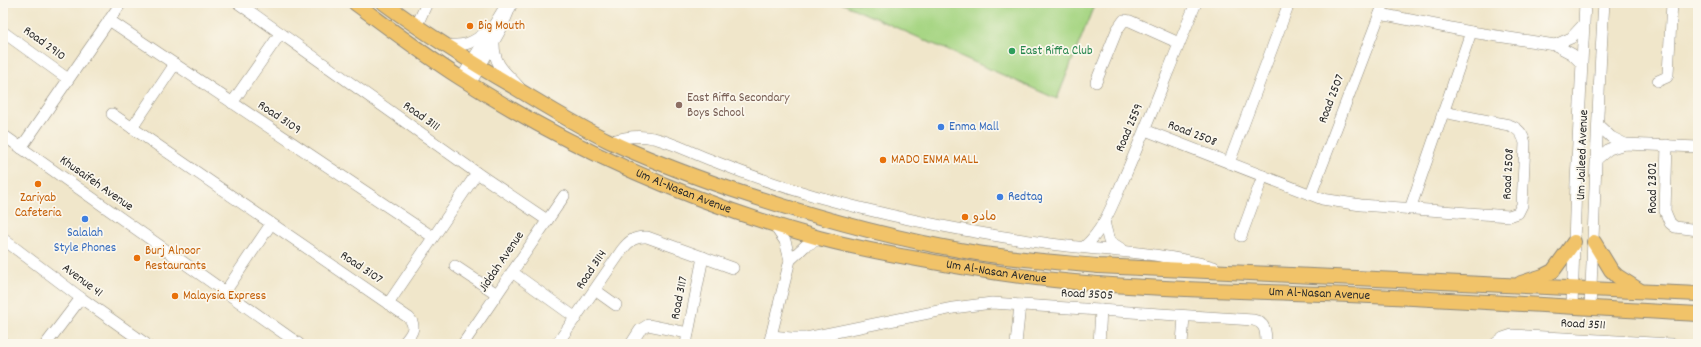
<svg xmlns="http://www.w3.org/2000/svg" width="1701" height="347" viewBox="0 0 1701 347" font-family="Dekko,'Playpen Sans Arabic',sans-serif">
	<rect width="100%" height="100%" fill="#fbf7ec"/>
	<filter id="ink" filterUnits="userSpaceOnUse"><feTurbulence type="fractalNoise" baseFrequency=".025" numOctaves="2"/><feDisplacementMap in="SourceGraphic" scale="8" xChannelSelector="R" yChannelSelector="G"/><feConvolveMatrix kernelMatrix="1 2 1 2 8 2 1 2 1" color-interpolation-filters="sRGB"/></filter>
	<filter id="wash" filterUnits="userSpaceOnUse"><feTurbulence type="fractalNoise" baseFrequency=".012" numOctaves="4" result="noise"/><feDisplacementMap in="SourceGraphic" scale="16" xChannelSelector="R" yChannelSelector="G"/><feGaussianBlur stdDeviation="0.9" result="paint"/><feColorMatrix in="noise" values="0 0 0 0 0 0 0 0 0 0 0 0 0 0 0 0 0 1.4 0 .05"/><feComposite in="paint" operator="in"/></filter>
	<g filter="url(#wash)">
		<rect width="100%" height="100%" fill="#f0e6ca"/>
		<polygon fill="#a7d684" stroke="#698058" points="841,3 1095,3 1057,99"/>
	</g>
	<g filter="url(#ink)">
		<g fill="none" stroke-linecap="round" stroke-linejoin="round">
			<defs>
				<g id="minor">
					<polyline points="238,3 477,173 547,220"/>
					<polyline points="1380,14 1471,32 1555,45 1572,54 1581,63"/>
					<polyline points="109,20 433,237"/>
					<polyline points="416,27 427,3"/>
					<polyline points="3,32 68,79"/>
					<path d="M494 44C494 66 506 72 519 87"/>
					<path d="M445 45C465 46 472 44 487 31"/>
					<polyline points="1555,45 1571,38 1583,25"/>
					<polyline points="461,79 503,10"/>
					<polyline points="1658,81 1667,77 1668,74 1672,3"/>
					<polyline points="1096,82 1117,30 1124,20 1130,21 1179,43"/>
					<polyline points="470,84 502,27 512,3"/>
					<polyline points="232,103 280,34"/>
					<path d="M112 114 409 318C418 327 410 336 403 344"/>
					<polyline points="1598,125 1611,137 1625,144"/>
					<polyline points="132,128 175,64"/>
					<path d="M1145 130 1322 199 1361 205 1509 216 1518 213 1522 205 1525 143C1523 134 1518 128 1509 125L1443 112"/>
					<polyline points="3,135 299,344"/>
					<path d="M610 142C624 137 639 135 653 138 670 141 694 154 711 160 745 174 780 186 815 196 890 217 966 232 1044 243 1100 251 1158 251 1214 267"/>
					<polyline points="1667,145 1665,211 1670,223 1675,227 1698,230"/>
					<polyline points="21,148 121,3"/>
					<polyline points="1597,159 1609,149 1625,144 1698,147"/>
					<polyline points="1229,163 1289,3"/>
					<polyline points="1311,194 1384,3"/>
					<polyline points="1410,209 1471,32"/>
					<polyline points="1104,222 1109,241 1123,250"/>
					<polyline points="1241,236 1263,176"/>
					<polyline points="3,239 81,298 146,344"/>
					<path d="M1084 247C1105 229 1114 200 1125 176 1150 119 1172 60 1196 3"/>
					<polyline points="790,260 805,246 821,238"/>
					<polyline points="455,266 497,294"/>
					<polyline points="512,272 576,318"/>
					<polyline points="595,290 616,305"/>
					<polyline points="225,292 271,224"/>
					<polyline points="388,304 477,173"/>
					<polyline points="1572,307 1576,182 1585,3"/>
					<path d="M1590 308C1595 206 1597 105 1604 3"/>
					<path d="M772 336 791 338H806L953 308 992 303 1253 320C1266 322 1266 333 1266 344"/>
					<polyline points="3,343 4,344"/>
					<polyline points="46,344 81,298"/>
					<polyline points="463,344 564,196"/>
					<path d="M557 344 622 250C629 241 635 236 647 237L733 268"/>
					<polyline points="631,344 640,330 648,325 688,333"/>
					<polyline points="686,344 703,257"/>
					<polyline points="769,344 790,260 785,241 774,225"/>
					<polyline points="1016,344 1020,305"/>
					<polyline points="1099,344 1101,310"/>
					<polyline points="1182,344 1184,316"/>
					<polyline points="1495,344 1503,338 1512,335 1671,344"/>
				</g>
				<g id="major">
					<path id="s1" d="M355 3C389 28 423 54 459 77 569 148 693 203 819 238 853 247 888 254 923 260 981 271 1039 280 1098 284 1173 290 1249 291 1324 294 1449 299 1573 307 1698 314"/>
					<path d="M384 3C426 34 469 61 514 87 545 106 576 125 609 141 647 159 687 174 727 188 807 215 887 238 971 252 1013 259 1055 262 1098 266L1698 294"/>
					<polyline points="1594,242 1611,270 1617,276 1639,290"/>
					<polyline points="1521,283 1543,276 1553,271 1574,242"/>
				</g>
			</defs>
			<use href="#minor" stroke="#8e887a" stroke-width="12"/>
			<use href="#major" stroke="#8e887a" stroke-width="16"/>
			<use href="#minor" stroke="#fff" stroke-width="11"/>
			<use href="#major" stroke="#f1c369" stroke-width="14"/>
		</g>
	</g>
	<g fill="#e8710a" stroke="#fbf7ec" stroke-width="1.5">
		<circle cx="470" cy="26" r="4"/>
		<circle cx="883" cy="160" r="4"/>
		<circle cx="38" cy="184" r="4"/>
		<circle cx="965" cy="217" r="4"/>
		<circle cx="137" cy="258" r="4"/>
		<circle cx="175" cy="296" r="4"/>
	</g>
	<circle fill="#2e9e5b" stroke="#fbf7ec" stroke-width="1.5" cx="1012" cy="51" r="4"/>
	<circle fill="#8d6e63" stroke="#fbf7ec" stroke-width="1.5" cx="679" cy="105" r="4"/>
	<g fill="#3f7fe0" stroke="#fbf7ec" stroke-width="1.5">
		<circle cx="941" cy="127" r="4"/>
		<circle cx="1000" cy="197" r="4"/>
		<circle cx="85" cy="219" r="4"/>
	</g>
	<g text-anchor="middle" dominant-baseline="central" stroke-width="3.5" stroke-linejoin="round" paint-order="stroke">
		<g font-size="13" fill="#c56008" stroke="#fbf7ec" text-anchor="start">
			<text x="478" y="26">Big Mouth</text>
			<text x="891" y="160">MADO ENMA MALL</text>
			<text x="38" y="198" text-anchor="middle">Zariyab<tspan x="38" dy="15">Cafeteria</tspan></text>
			<text x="973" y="217">مادو</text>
			<text x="145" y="251">Burj Alnoor<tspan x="145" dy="15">Restaurants</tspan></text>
			<text x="183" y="296">Malaysia Express</text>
		</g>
		<g font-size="13" fill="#2b2b2b" stroke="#fbf7ec">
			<text transform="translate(44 44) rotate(36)">Road 2910</text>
			<text transform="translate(1332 99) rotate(-69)">Road 2507</text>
			<text transform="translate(421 117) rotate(35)">Road 3111</text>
			<text transform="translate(279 118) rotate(34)">Road 3109</text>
			<text transform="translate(1130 128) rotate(-67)">Road 2559</text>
			<text transform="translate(1192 134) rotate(21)">Road 2508</text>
			<text transform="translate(1583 155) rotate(-88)">Um Jaileed Avenue</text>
			<text transform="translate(1509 174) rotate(-87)">Road 2508</text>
			<text transform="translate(96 184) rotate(35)">Khusaifeh Avenue</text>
			<text transform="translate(1653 188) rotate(-90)">Road 2302</text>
			<text stroke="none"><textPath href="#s1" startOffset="380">Um Al-Nasan Avenue</textPath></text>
			<text transform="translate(502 262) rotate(-56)">Jiddah Avenue</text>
			<text transform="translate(361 268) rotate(34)">Road 3107</text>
			<text transform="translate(592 270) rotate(-56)">Road 3114</text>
			<text stroke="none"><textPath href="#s1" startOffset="704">Um Al-Nasan Avenue</textPath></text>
			<text transform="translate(82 281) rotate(37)">Avenue 41</text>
			<text stroke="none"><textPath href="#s1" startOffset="1028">Um Al-Nasan Avenue</textPath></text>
			<text transform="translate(1087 295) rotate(3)">Road 3505</text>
			<text transform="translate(680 298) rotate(-79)">Road 3117</text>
			<text transform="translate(1583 325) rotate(3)">Road 3511</text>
		</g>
		<g font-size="13" fill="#27864d" stroke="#fbf7ec" text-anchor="start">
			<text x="1020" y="51">East Riffa Club</text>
		</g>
		<g font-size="13" fill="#785e54" stroke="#fbf7ec" text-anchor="start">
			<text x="687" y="98">East Riffa Secondary<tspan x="687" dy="15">Boys School</tspan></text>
		</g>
		<g font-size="13" fill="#366cbe" stroke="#fbf7ec" text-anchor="start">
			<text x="949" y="127">Enma Mall</text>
			<text x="1008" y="197">Redtag</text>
			<text x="85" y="233" text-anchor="middle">Salalah<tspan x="85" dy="15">Style Phones</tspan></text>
		</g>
	</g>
	<rect width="1701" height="347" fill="none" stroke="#fbf7ec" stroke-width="16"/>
</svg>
